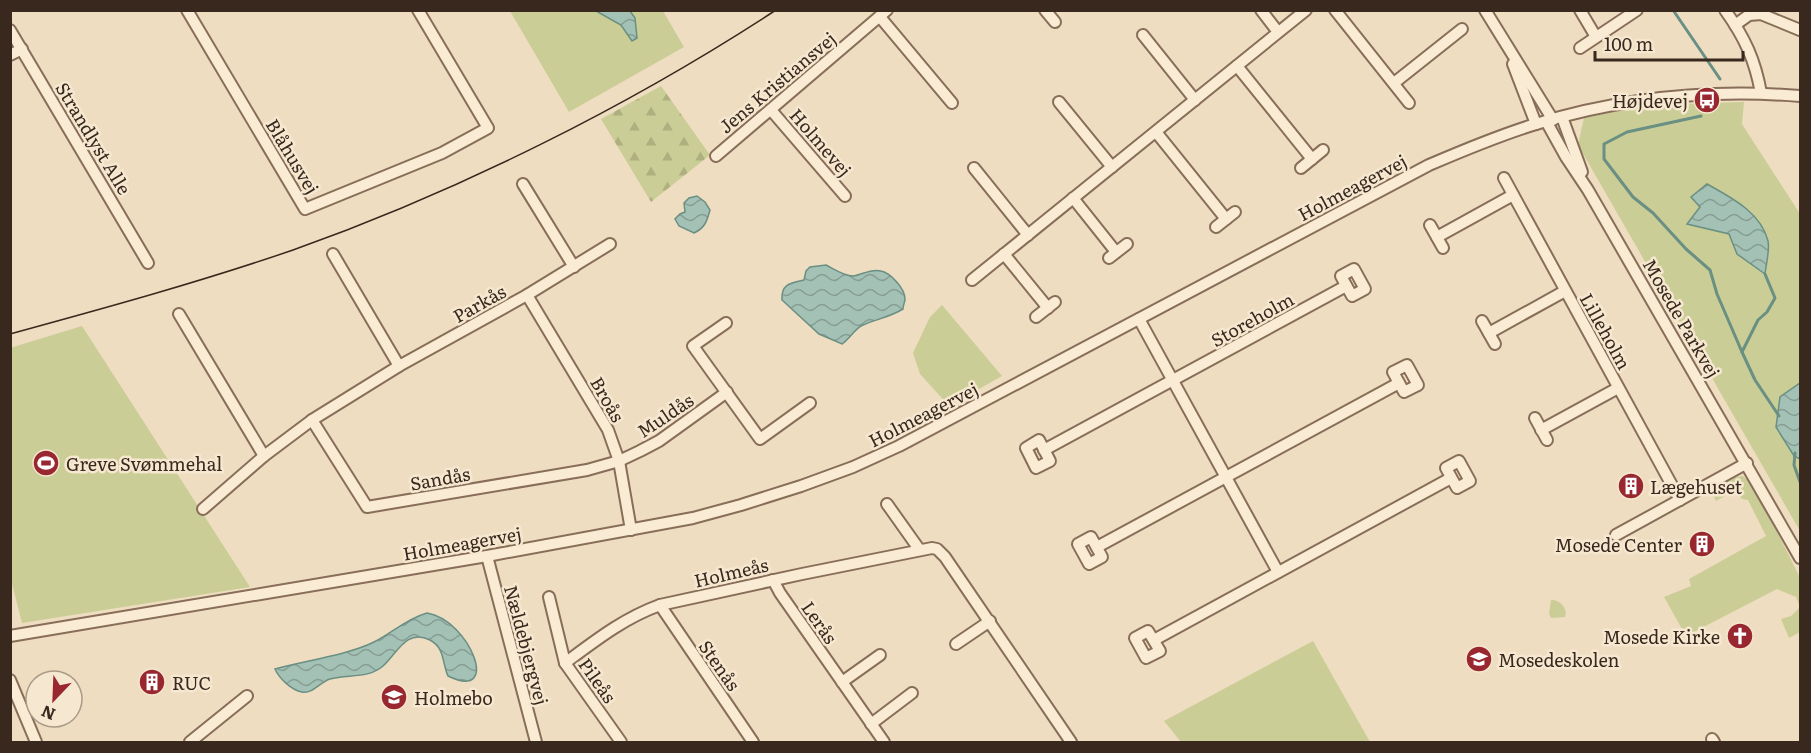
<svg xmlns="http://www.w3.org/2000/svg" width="1811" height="753" viewBox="0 0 1811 753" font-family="Literata,serif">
	<defs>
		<pattern id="forest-firs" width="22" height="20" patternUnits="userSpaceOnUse" patternTransform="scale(1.5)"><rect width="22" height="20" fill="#cacd95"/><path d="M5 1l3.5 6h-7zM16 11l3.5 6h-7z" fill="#aeb080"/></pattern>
		<pattern id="water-waves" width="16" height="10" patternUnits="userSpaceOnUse" patternTransform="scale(1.5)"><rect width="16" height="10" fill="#a4c1b6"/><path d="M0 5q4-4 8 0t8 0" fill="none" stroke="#879d93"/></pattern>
	</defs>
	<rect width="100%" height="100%" fill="#efddc1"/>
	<g fill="#cacd95">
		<polygon points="510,11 663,11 684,47 569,112"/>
		<polygon points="1744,102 1742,124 1800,214 1800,531 1578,145 1584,118 1647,105"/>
		<polygon points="942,305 1002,376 949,406 920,374 913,353 930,317"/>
		<polygon points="82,326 250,587 22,623 10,576 10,348"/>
		<polygon points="1743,476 1755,487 1800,578 1800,632 1789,638 1781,619 1791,616 1800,607 1796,597 1777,589 1686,636 1664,597 1691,586 1689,579 1766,536 1748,500 1742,499 1735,490 1716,501 1712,493 1712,487 1727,479"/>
		<path d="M1551 600C1560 599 1568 609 1565 617L1551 618 1549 614Z"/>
		<polygon points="1313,641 1370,742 1181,742 1164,721"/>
	</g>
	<polygon fill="url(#forest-firs)" points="661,86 710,155 651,202 601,119"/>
	<g fill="url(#water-waves)" stroke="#6a8f83" stroke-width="1.5">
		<polygon points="596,11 630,11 635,18 637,38 632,41 621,25"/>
		<path d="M1707 184C1730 197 1761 212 1768 241 1770 250 1766 264 1765 274L1737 254 1729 234 1687 224 1700 207 1691 197Z"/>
		<path d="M697 196 705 202 710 210C707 221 705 228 694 233L679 226 675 219 680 214 685 212 684 203 689 198Z"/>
		<path d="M826 265C834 269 844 276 853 276 862 275 871 268 881 271 891 273 905 289 905 299 905 302 903 305 903 309 890 317 877 319 863 325 855 328 850 339 842 344L819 334 782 300C781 284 790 283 804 280L806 271 810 267Z"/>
		<polygon points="1800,383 1800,459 1794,456 1776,427 1780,397"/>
		<path d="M427 613C470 620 502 702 448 676 442 663 445 648 430 640 406 628 397 654 383 666 368 679 348 674 330 679 320 682 313 694 302 692 291 690 279 678 275 669 303 661 348 655 374 642 392 633 406 619 427 613Z"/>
	</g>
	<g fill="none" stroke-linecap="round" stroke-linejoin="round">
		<g stroke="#6a8f83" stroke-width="3">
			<polyline points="1673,10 1720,79"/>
			<polyline points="1701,116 1627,132 1604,144 1604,159 1633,197 1653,213 1686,249 1710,270 1717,294 1742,352 1755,380 1779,416"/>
			<polyline points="1742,352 1758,320 1767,312 1775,298 1765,274"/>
			<polyline points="1795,453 1794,465 1800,482"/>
		</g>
		<defs>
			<g id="minor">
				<polyline points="187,10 305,209 442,153 488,128 418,10"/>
				<polyline points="1045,10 1055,22"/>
				<polyline points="1261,10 1278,32"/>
				<polyline points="1335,10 1409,103"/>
				<polyline points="1485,10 1553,120"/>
				<polyline points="1580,10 1596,37"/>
				<path d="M1725 10C1745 38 1755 60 1761 93"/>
				<polyline points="880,17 952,103"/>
				<polyline points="1735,25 1749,15 1761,14 1800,30"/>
				<polyline points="10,30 148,263"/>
				<polyline points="1143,35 1195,100"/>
				<polyline points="1580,48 1637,10"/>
				<polyline points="10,55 22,49"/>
				<polyline points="1513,64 1536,124"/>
				<polyline points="1237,66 1312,159"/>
				<polyline points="1394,83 1462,29"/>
				<polyline points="1059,102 1112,167"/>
				<polyline points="771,110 845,196"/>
				<polyline points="1562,117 1582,172"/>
				<polyline points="1546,121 1566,157 1588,190 1800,558"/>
				<polyline points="1156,132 1226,219"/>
				<polyline points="716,156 887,10"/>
				<polyline points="974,168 1028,235"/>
				<polyline points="1301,168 1323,150"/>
				<polyline points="1504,178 1680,500"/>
				<polyline points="523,184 574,267"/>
				<polyline points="1073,198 1116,252"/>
				<polyline points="1430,225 1443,248"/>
				<polyline points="1216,227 1235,212"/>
				<polyline points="1437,237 1513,195"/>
				<polyline points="333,254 399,366"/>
				<polyline points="1004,254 1048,308"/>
				<polyline points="1109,258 1127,244"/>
				<polygon points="1354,269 1365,289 1352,296 1341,276"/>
				<polyline points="972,280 1306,10"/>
				<polyline points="527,295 608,430 619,461 631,530"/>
				<polyline points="179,314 264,456"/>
				<polyline points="1036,317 1055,302"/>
				<polyline points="1139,319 1278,572"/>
				<polyline points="1482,321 1495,344"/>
				<polyline points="726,323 693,346 760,439 810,403"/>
				<polyline points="1489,333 1565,291"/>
				<polygon points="1407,365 1418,385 1404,392 1393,372"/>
				<polyline points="1535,418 1547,440"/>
				<polyline points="312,420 367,507 587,470 619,461 640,451 659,441 727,392"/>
				<polyline points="1541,430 1618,388"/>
				<polygon points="1039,440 1050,461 1036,468 1026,448"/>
				<polyline points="1044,450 1346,286"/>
				<polygon points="1459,461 1470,481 1457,488 1446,468"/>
				<polyline points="887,504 919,549"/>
				<polyline points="203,509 264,456 312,420 399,366 527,295 610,244"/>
				<polyline points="1616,535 1747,463"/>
				<polygon points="1091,537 1102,557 1089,564 1078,544"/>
				<polyline points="1097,547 1399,383"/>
				<polyline points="487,556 536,742"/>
				<polyline points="773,580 780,593 884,742"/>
				<polyline points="549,597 565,663 621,742"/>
				<polyline points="660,605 753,742"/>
				<polygon points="1148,631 1160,651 1146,658 1135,638"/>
				<path d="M10 636 487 556 693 518 741 505 801 486 853 467 899 446 1429 165C1464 150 1500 135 1536 124 1621 98 1712 89 1800 96"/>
				<polyline points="1154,640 1451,478"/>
				<polyline points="956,644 990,621"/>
				<path d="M565 663C596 640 624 618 660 605L802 574 932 548 937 549 945 557 1071 742"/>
				<polyline points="10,680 36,742"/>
				<polyline points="842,682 880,655"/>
				<polyline points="871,724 912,693"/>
				<polyline points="1712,739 1714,742"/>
				<polyline points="190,742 247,696"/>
			</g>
		</defs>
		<use href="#minor" stroke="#886e58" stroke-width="14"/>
		<use href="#minor" stroke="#f9ebd4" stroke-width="10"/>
		<path stroke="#38281d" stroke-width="1.5" d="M10 334C105 308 200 282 293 250 459 191 629 106 776 10"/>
	</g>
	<defs>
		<symbol id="bus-disc" viewBox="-11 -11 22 22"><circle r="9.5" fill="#982730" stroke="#f6e8d0"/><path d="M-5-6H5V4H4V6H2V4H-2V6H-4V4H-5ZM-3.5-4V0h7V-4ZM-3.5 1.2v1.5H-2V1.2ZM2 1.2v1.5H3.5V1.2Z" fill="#fff"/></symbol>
		<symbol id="stadium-disc" viewBox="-11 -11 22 22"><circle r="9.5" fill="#982730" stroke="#f6e8d0"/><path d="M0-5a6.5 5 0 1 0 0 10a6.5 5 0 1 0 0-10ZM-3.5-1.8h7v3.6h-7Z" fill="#fff"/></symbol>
		<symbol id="building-disc" viewBox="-11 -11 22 22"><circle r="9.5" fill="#982730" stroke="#f6e8d0"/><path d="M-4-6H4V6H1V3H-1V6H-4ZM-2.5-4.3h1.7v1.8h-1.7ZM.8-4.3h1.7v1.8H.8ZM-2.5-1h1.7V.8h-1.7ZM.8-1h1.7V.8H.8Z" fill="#fff"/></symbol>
		<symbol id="church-disc" viewBox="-11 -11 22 22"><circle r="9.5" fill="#982730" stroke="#f6e8d0"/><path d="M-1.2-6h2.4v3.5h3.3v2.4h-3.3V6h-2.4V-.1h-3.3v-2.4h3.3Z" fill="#fff"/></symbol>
		<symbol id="school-disc" viewBox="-11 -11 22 22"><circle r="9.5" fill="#982730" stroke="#f6e8d0"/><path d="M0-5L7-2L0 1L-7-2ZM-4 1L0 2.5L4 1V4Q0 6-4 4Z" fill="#fff"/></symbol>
	</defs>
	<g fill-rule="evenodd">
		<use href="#bus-disc" x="1692" y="85" width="30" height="30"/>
		<use href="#stadium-disc" x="31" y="448" width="30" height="30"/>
		<use href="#building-disc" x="1616" y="471" width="30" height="30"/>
		<use href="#building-disc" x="1687" y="529" width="30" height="30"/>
		<use href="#church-disc" x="1725" y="621" width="30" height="30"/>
		<use href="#school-disc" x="1464" y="644" width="30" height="30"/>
		<use href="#building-disc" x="137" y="667" width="30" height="30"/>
		<use href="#school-disc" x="379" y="682" width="30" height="30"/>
	</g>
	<g text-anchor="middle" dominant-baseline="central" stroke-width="5" stroke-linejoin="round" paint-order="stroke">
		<g font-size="18" fill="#38281d" stroke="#f6e8d0">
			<text transform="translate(777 82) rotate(-40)">Jens Kristiansvej</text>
			<text transform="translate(94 138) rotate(59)">Strandlyst Alle</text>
			<text transform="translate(821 142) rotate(49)">Holmevej</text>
			<text transform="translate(293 156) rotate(59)">Blåhusvej</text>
			<text transform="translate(1352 187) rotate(-28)">Holmeagervej</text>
			<text transform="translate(479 303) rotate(-29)">Parkås</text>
			<text transform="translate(1682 318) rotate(60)">Mosede Parkvej</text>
			<text transform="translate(1252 319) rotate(-29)">Storeholm</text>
			<text transform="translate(1606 331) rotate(61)">Lilleholm</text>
			<text transform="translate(608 399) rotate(60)">Broås</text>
			<text transform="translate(923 414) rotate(-27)">Holmeagervej</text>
			<text transform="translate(665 415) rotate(-34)">Muldås</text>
			<text transform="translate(440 478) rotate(-10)">Sandås</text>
			<text transform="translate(462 543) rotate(-10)">Holmeagervej</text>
			<text transform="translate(731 572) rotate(-13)">Holmeås</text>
			<text transform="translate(820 622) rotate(55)">Lerås</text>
			<text transform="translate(527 645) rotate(75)">Nældebjergvej</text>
			<text transform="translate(720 665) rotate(55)">Stenås</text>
			<text transform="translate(598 680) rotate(55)">Pileås</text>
		</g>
		<g font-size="18" fill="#38281d" stroke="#f6e8d0" text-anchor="start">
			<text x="1688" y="100" text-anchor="end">Højdevej</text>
			<text x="66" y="463">Greve Svømmehal</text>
			<text x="1650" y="486">Lægehuset</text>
			<text x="1682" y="544" text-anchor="end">Mosede Center</text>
			<text x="1720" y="636" text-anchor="end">Mosede Kirke</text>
			<text x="1498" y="659">Mosedeskolen</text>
			<text x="172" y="682">RUC</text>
			<text x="414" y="697">Holmebo</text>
		</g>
	</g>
	<rect width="1811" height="753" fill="none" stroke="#38281d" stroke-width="24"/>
	<g transform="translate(54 699) rotate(203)"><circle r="28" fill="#f6e8d0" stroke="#aa9b88" stroke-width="1.5"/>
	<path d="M0-4.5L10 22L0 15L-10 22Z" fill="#982730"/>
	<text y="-9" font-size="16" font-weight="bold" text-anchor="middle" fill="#38281d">N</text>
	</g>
	<path d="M1595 51v9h148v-9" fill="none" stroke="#38281d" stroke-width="3"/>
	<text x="1604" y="51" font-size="18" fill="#38281d" stroke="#f6e8d0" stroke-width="4.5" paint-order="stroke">100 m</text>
</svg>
